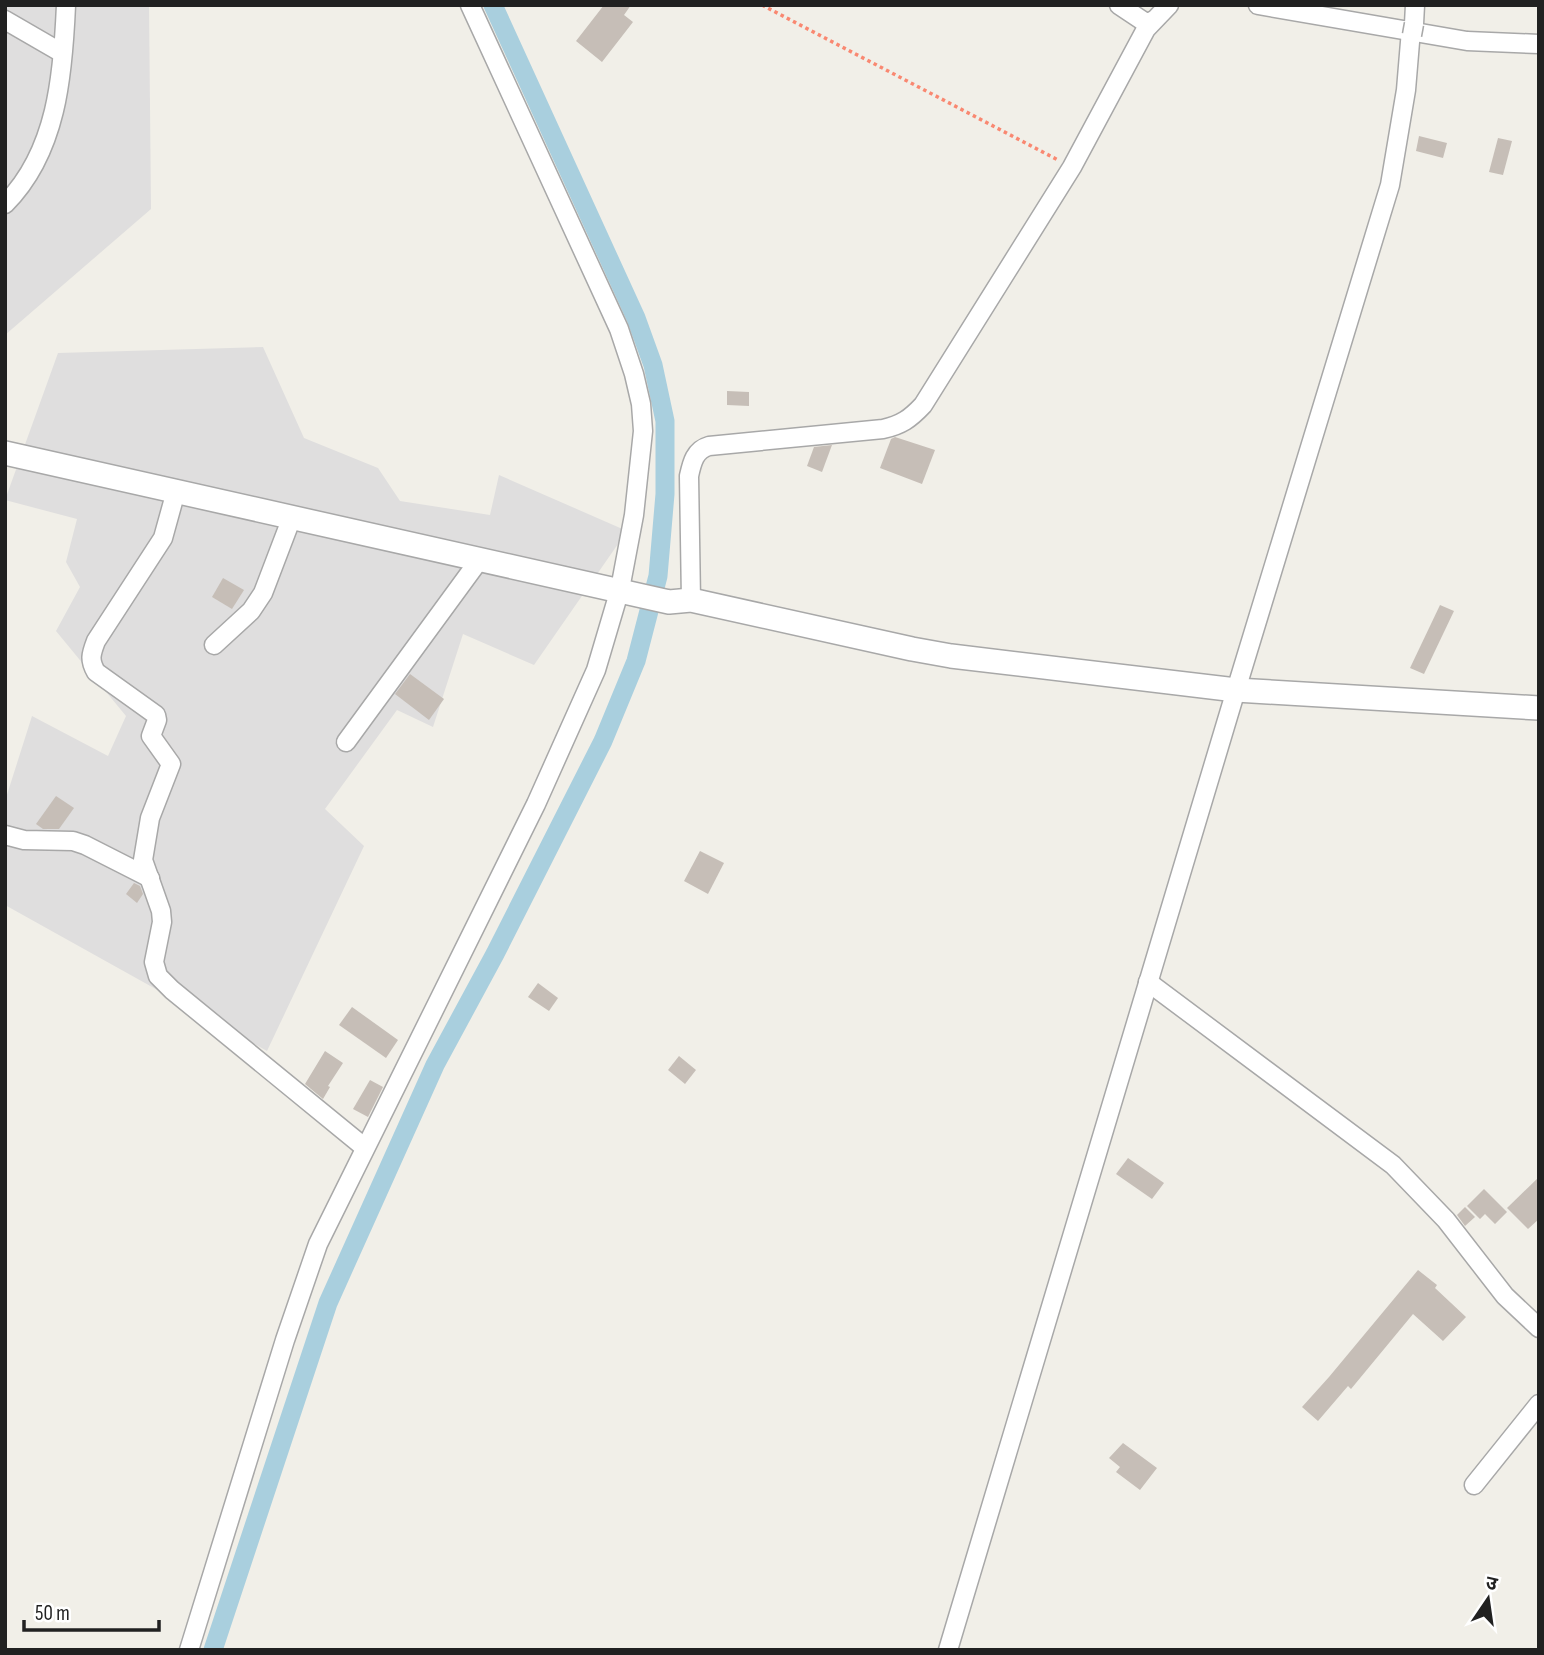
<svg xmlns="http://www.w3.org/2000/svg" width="1544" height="1655" viewBox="0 0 1544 1655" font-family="'Sofia Sans Condensed','Noto Sans Devanagari',sans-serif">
	<rect width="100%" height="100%" fill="#f1efe8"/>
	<g fill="#dfdede">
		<polygon points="5,5 149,5 151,209 5,335"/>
		<polygon points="263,347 304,438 378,468 400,501 490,515 499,475 627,531 534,665 463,634 433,727 397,710 325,809 364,846 267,1051 5,905 5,801 32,716 108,756 126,716 56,631 80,587 66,562 77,519 5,500 58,353"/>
	</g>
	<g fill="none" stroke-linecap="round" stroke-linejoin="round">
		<polyline stroke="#a9cfde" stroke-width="19" points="213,1650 328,1303 435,1065 495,954 603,741 636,661 658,576 665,494 665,421 653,365 636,318 493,5"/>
	</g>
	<g fill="#c6beb7">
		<polygon points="604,5 631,5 624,15 633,22 602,62 576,41"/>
		<polygon points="1419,136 1447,143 1443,158 1416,151"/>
		<polygon points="1498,138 1512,141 1503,175 1489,172"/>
		<polygon points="727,391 749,392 749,406 727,405"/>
		<polygon points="895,437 935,450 922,484 880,468 891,439"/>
		<polygon points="832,445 822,472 807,466 814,447"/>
		<polygon points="223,578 244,590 232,609 212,597"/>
		<polygon points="1440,605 1454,611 1424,674 1410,668"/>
		<polygon points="410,674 444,699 429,720 395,694"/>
		<polygon points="56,796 74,808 59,829 43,829 36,824"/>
		<polygon points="700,851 724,863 708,894 684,881"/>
		<polygon points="134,883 140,886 143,894 137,903 126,894"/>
		<polygon points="538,983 558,998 549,1011 528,997"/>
		<polygon points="352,1007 398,1040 386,1058 339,1025"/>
		<polygon points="325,1051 343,1063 328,1086 330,1087 323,1099 305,1084"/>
		<polygon points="679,1056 696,1070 685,1084 668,1070"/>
		<polygon points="370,1080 383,1087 368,1117 353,1109"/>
		<polygon points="1128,1158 1164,1183 1152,1199 1116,1174"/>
		<polygon points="1539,1177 1539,1219 1528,1229 1507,1208"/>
		<polygon points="1484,1189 1507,1212 1495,1224 1485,1214 1480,1219 1467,1206"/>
		<polygon points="1465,1207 1475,1217 1465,1226 1457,1215"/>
		<polygon points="1418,1270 1437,1285 1435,1288 1466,1317 1443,1341 1413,1314 1351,1389 1348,1386 1318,1421 1302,1407 1329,1377"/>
		<polygon points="1123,1443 1157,1468 1140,1490 1116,1472 1120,1467 1109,1458"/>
	</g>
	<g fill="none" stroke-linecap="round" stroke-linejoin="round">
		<defs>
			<g id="minor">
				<polyline points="1119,5 1146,23 1152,21"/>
				<polyline points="1258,5 1467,41 1539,44"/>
				<polyline points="5,20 62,53"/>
				<polyline points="1414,24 1415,5"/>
				<path d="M5 204C57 152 63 75 66 5"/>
				<path d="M176 491 163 538 96 641C91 654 89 660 96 672L156 715 157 720 151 736 171 764 150 818 143 860 161 911 162 922 154 962 158 976 172 990 364 1147"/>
				<path d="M691 600 689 476C692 462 695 450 709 446L883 429C901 425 910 419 923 405L1072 167 1146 29 1169 5"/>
				<polyline points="214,645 251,611 263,593 292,517"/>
				<polyline points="346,742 480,559"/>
				<polyline points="5,835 24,840 73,841 85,845 150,878"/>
				<polyline points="1148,982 1393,1165 1446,1220 1505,1296 1539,1328"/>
				<polyline points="1474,1485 1539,1404"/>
				<polyline points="189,1650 285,1340 318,1244 536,804 596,670 620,589 634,515 643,431 641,404 634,374 619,329 470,5"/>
				<polyline points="948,1650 1236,690 1390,185 1406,90 1411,30 1412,35"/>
			</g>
			<polyline id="tertiary" points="5,453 669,602 691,600 912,649 951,656 1236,690 1539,708"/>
		</defs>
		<use href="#minor" stroke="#a8a8a8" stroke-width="21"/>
		<use href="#tertiary" stroke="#a8a8a8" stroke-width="26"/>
		<polyline stroke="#f98871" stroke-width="3.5" stroke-dasharray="3.5 3.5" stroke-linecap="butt" points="762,5 1058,160"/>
		<use href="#minor" stroke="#fff" stroke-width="18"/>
		<use href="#tertiary" stroke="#fff" stroke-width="23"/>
		<defs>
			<polyline id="minor-bridge" points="1412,35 1414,24"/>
		</defs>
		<use href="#minor-bridge" stroke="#a8a8a8" stroke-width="21" stroke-linecap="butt"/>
		<use href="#minor-bridge" stroke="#fff" stroke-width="18"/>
	</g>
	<rect width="1544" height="1655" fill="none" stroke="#212121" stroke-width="14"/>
	<g transform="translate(1488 1599) rotate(13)" stroke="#ffffff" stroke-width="5" paint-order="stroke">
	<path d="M0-5L12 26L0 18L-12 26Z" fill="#212121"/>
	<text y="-10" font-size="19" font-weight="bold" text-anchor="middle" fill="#212121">उ</text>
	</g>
	<path d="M24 1620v10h135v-10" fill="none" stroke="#212121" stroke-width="3.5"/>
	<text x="35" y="1620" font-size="21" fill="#212121" stroke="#ffffff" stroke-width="5" paint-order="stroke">50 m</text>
</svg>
